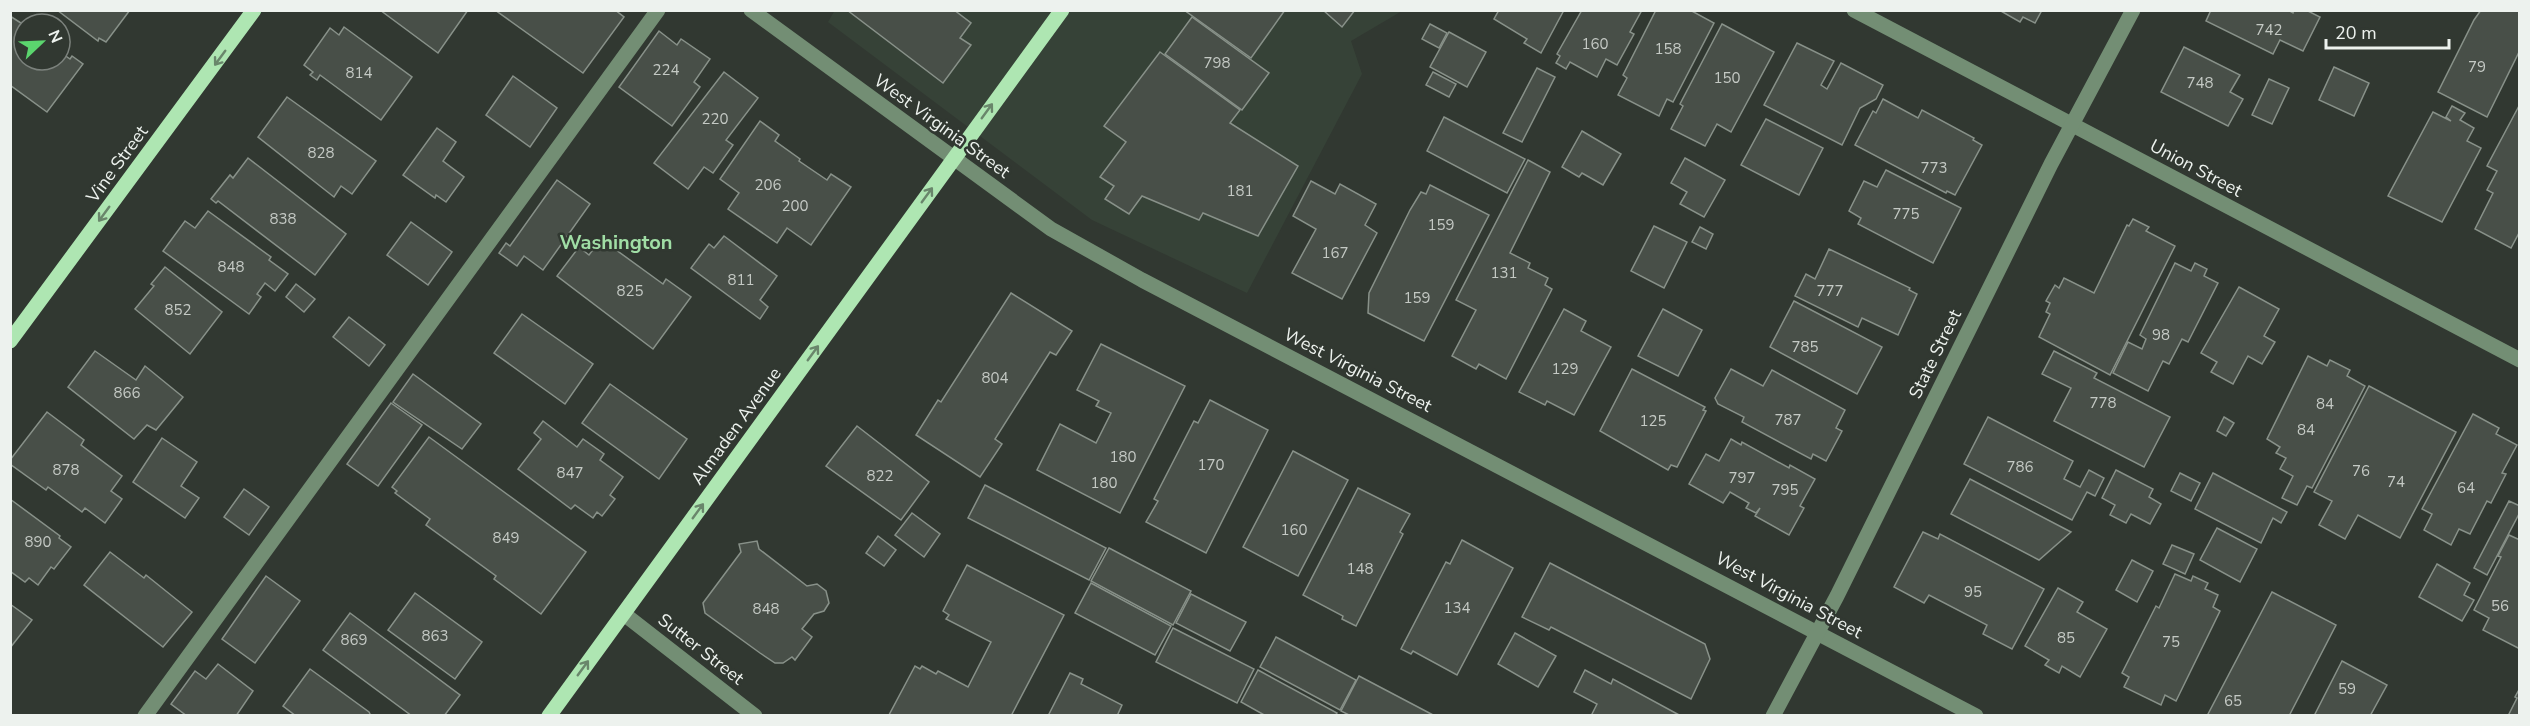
<svg xmlns="http://www.w3.org/2000/svg" width="2530" height="726" viewBox="0 0 2530 726" font-family="'Nunito Sans',sans-serif">
	<rect width="100%" height="100%" fill="#313831"/>
	<polygon fill="#364237" points="835,10 1402,11 1351,41 1362,74 1247,293 1092,220 828,22"/>
	<g fill="#484f48" stroke="#889189" stroke-width="1.5">
		<polygon points="57,10 130,10 106,42 99,38 98,41"/>
		<polygon points="380,10 468,10 438,53"/>
		<polygon points="495,10 615,10 624,17 583,73"/>
		<polygon points="847,10 954,10 971,23 960,38 971,45 943,83"/>
		<polygon points="1184,10 1285,10 1251,58"/>
		<polygon points="1323,10 1355,10 1342,27"/>
		<polygon points="1499,10 1564,10 1541,53 1524,43 1527,39 1494,19"/>
		<polygon points="1582,10 1642,10 1630,32 1634,34 1617,65 1606,59 1597,77 1570,62 1566,69 1556,63 1560,56 1557,54"/>
		<polygon points="1656,10 1690,10 1714,23 1673,102 1667,99 1659,116 1618,95 1627,78 1623,75"/>
		<polygon points="1999,10 2042,10 2035,23 2023,17 2020,22"/>
		<polygon points="2211,10 2288,10 2293,13 2294,10 2306,10 2320,17 2303,51 2280,40 2273,54 2206,21"/>
		<polygon points="2481,10 2520,10 2520,50 2487,117 2438,92 2474,20"/>
		<polygon points="10,16 24,25 24,60 60,60 60,52 70,59 72,56 83,64 47,112 10,85"/>
		<polygon points="1192,17 1269,73 1242,110 1165,54"/>
		<polygon points="1430,24 1447,33 1439,48 1422,39"/>
		<polygon points="1722,24 1774,52 1731,132 1717,124 1705,146 1671,129 1683,106 1680,104"/>
		<polygon points="344,27 412,77 381,120 320,75 317,80 310,75 313,72 304,65 330,28 339,35"/>
		<polygon points="659,31 677,45 681,39 710,59 694,82 700,87 672,126 619,87"/>
		<polygon points="1449,32 1486,52 1467,87 1430,67"/>
		<polygon points="1797,43 1834,61 1821,85 1827,89 1841,63 1883,85 1876,99 1860,108 1842,145 1764,105"/>
		<polygon points="2184,47 2240,75 2230,92 2243,99 2228,126 2161,92"/>
		<polygon points="1160,52 1240,110 1230,123 1298,166 1258,236 1203,213 1199,220 1142,196 1129,214 1105,199 1114,186 1100,177 1126,142 1104,126"/>
		<polygon points="2334,67 2369,83 2354,116 2319,100"/>
		<polygon points="1537,68 1555,77 1522,142 1503,133"/>
		<polygon points="724,72 758,98 726,140 733,145 713,173 704,167 688,189 654,163"/>
		<polygon points="1433,72 1456,84 1449,97 1426,85"/>
		<polygon points="513,76 557,108 530,147 486,115"/>
		<polygon points="2269,79 2289,88 2272,124 2252,115"/>
		<polygon points="287,97 376,161 352,194 341,186 334,197 258,137"/>
		<polygon points="1883,99 1918,118 1922,110 1974,138 1973,140 1982,145 1955,195 1947,191 1946,193 1855,145 1873,111 1876,113"/>
		<polygon points="2520,104 2520,231 2511,248 2475,229 2493,193 2487,190 2497,171 2487,166"/>
		<polygon points="2452,106 2465,113 2460,120 2474,128 2467,141 2481,148 2442,222 2388,196 2433,112 2451,121 2446,117"/>
		<polygon points="1444,117 1525,159 1507,193 1427,151"/>
		<polygon points="1766,119 1823,148 1799,195 1741,165"/>
		<polygon points="760,121 779,135 775,141 800,159 799,161 827,180 831,174 851,187 811,245 787,228 777,243 728,209 739,193 720,179"/>
		<polygon points="437,128 456,142 443,161 464,177 446,202 436,195 435,198 403,175"/>
		<polygon points="1582,131 1621,154 1603,185 1582,173 1579,177 1562,167"/>
		<polygon points="248,158 346,234 315,275 218,201 216,203 211,199 230,175 233,178"/>
		<polygon points="1685,158 1725,180 1704,217 1680,204 1687,192 1671,183"/>
		<polygon points="1528,160 1550,172 1510,253 1530,263 1528,268 1548,278 1545,285 1552,289 1506,379 1479,364 1476,369 1452,356 1476,310 1456,300"/>
		<polygon points="1886,170 1961,208 1933,263 1858,224 1861,218 1849,211 1864,181 1877,187"/>
		<polygon points="557,180 590,204 543,270 524,256 517,266 499,253 506,243 510,246"/>
		<polygon points="1311,181 1335,194 1340,184 1376,204 1365,225 1377,233 1342,299 1292,273 1316,229 1293,216"/>
		<polygon points="1430,185 1489,215 1424,341 1368,313 1369,293 1410,210 1421,192 1426,194"/>
		<polygon points="208,211 271,257 269,260 288,274 275,291 265,283 257,294 261,297 249,314 163,251 185,221 195,228"/>
		<polygon points="2133,219 2149,227 2146,231 2175,246 2110,375 2039,337 2050,314 2046,312 2050,303 2046,301 2055,285 2059,288 2064,278 2094,293 2127,225 2129,226"/>
		<polygon points="411,222 452,252 428,285 387,255"/>
		<polygon points="1654,226 1687,242 1664,288 1631,271"/>
		<polygon points="1700,227 1713,234 1706,249 1692,242"/>
		<polygon points="724,236 777,276 760,300 768,307 760,319 691,268 709,244 714,248"/>
		<polygon points="601,239 663,284 666,279 691,297 653,349 557,276 579,247 589,255"/>
		<polygon points="1829,249 1910,288 1909,290 1917,294 1898,335 1862,318 1858,327 1795,296 1806,274 1815,279"/>
		<polygon points="2175,263 2191,271 2195,263 2207,269 2204,276 2218,283 2188,342 2182,339 2169,364 2163,361 2148,391 2113,373 2128,342 2142,349 2146,339 2140,335"/>
		<polygon points="165,267 222,312 190,354 135,309 154,286 151,284"/>
		<polygon points="296,284 315,299 304,312 286,297"/>
		<polygon points="2239,287 2279,309 2264,336 2275,342 2262,364 2248,356 2233,384 2211,372 2217,362 2201,353"/>
		<polygon points="1011,293 1072,331 1056,355 1050,352 995,439 1002,444 980,477 916,435 938,400 941,402"/>
		<polygon points="1794,301 1882,347 1857,394 1770,347"/>
		<polygon points="1564,309 1586,321 1581,331 1611,347 1574,415 1547,401 1545,405 1519,392"/>
		<polygon points="1663,309 1702,330 1678,376 1638,356"/>
		<polygon points="522,314 593,364 565,404 494,353"/>
		<polygon points="349,317 385,345 369,366 333,337"/>
		<polygon points="1101,344 1185,386 1120,513 1037,470 1060,424 1096,443 1111,413 1096,406 1099,401 1077,390"/>
		<polygon points="95,351 136,380 145,366 183,397 156,430 147,425 134,439 68,387"/>
		<polygon points="2054,351 2097,373 2094,378 2170,417 2144,467 2054,421 2071,388 2042,374"/>
		<polygon points="2308,356 2327,366 2330,360 2350,370 2347,376 2365,386 2312,488 2307,486 2297,505 2282,498 2293,476 2280,469 2286,458 2276,453 2280,447 2267,439"/>
		<polygon points="1632,369 1705,407 1703,410 1706,411 1677,467 1671,465 1668,470 1600,431"/>
		<polygon points="1731,369 1763,386 1772,370 1845,410 1836,428 1842,431 1826,461 1813,454 1811,459 1742,422 1744,417 1718,404 1715,398"/>
		<polygon points="413,374 481,424 462,449 393,402"/>
		<polygon points="610,384 687,439 659,479 582,423"/>
		<polygon points="2369,386 2456,432 2400,538 2358,515 2345,539 2319,525 2332,501 2314,492"/>
		<polygon points="1210,400 1268,430 1206,553 1146,522 1158,501 1154,499 1194,421 1198,423"/>
		<polygon points="391,403 422,425 378,486 347,464"/>
		<polygon points="47,412 84,440 81,445 122,476 111,491 122,499 105,523 85,508 82,512 48,487 46,490 10,464 10,460"/>
		<polygon points="2473,414 2499,428 2496,434 2517,445 2502,473 2506,474 2491,503 2487,501 2470,534 2459,529 2451,545 2424,530 2432,514 2422,509"/>
		<polygon points="1988,417 2073,461 2064,479 2080,487 2089,470 2104,478 2095,496 2087,492 2072,520 1964,464"/>
		<polygon points="2224,417 2234,423 2226,436 2217,431"/>
		<polygon points="543,421 577,447 583,439 604,454 600,460 623,477 610,495 615,499 602,516 597,512 593,518 575,505 571,509 518,469 541,439 534,433"/>
		<polygon points="857,426 929,482 901,520 826,466"/>
		<polygon points="429,437 586,552 541,614 494,579 496,576 426,525 430,519 395,493 397,491 392,487"/>
		<polygon points="162,438 197,462 181,486 199,498 185,518 133,482"/>
		<polygon points="1731,439 1741,445 1742,442 1789,468 1790,465 1815,479 1800,506 1804,508 1789,535 1755,516 1760,508 1756,513 1746,508 1749,503 1730,492 1723,503 1689,484 1706,454 1719,461"/>
		<polygon points="1293,451 1348,480 1298,576 1243,547"/>
		<polygon points="2116,470 2153,489 2149,497 2161,504 2150,524 2131,514 2126,523 2110,515 2115,505 2102,498"/>
		<polygon points="2180,473 2200,483 2191,501 2171,491"/>
		<polygon points="2213,473 2287,512 2281,523 2273,518 2261,543 2195,509"/>
		<polygon points="1970,479 2071,532 2039,560 1951,514"/>
		<polygon points="985,485 1106,548 1089,580 968,518"/>
		<polygon points="1358,488 1410,514 1400,532 1403,534 1356,626 1342,619 1343,616 1303,595"/>
		<polygon points="244,489 269,507 249,535 224,517"/>
		<polygon points="10,499 60,536 59,538 71,547 54,569 51,567 38,585 29,578 25,582 10,571"/>
		<polygon points="2509,501 2520,506 2520,512 2487,575 2474,568"/>
		<polygon points="912,513 940,534 924,557 895,535"/>
		<polygon points="2217,528 2257,549 2240,582 2200,560"/>
		<polygon points="1923,532 1938,539 1940,534 2044,589 2012,649 1983,634 1987,625 1929,595 1924,603 1894,587"/>
		<polygon points="2509,535 2520,540 2520,649 2483,630 2489,618 2474,610 2501,557 2498,556"/>
		<polygon points="878,536 896,550 884,566 866,553"/>
		<polygon points="1462,540 1513,568 1457,675 1413,651 1411,654 1401,649 1446,562 1450,564"/>
		<polygon points="757,541 759,549 807,586 817,584 826,591 829,603 824,611 814,614 802,629 812,637 795,660 792,657 783,663 775,663 760,653 705,613 703,603 741,552 739,544"/>
		<polygon points="2172,545 2194,554 2185,574 2163,564"/>
		<polygon points="1109,548 1191,591 1173,625 1091,581"/>
		<polygon points="110,552 144,578 146,575 192,612 163,647 84,585"/>
		<polygon points="2132,560 2153,571 2137,602 2116,590"/>
		<polygon points="1550,563 1705,644 1710,659 1691,699 1551,627 1549,630 1522,617"/>
		<polygon points="2437,564 2470,583 2464,595 2474,600 2462,621 2419,597"/>
		<polygon points="967,565 1064,615 1011,716 891,716 889,715 915,666 920,669 922,666 936,674 938,671 968,687 991,642 946,619 949,615 943,611"/>
		<polygon points="2175,574 2191,581 2193,576 2208,583 2205,589 2218,595 2213,607 2220,611 2176,701 2165,695 2161,705 2124,687 2129,677 2122,673 2156,606 2159,608"/>
		<polygon points="266,576 300,601 255,663 222,639"/>
		<polygon points="1091,583 1171,626 1155,655 1075,613"/>
		<polygon points="2058,588 2083,602 2077,612 2107,629 2080,677 2062,666 2059,673 2045,665 2049,660 2025,646"/>
		<polygon points="2272,592 2336,625 2289,716 2207,716"/>
		<polygon points="415,593 482,642 455,679 388,630"/>
		<polygon points="1191,594 1246,622 1230,651 1176,623"/>
		<polygon points="10,604 32,620 10,648"/>
		<polygon points="350,613 460,695 444,716 412,716 323,650"/>
		<polygon points="1173,628 1254,669 1237,703 1156,662"/>
		<polygon points="1515,633 1556,656 1538,687 1498,664"/>
		<polygon points="1276,637 1356,680 1340,710 1260,667"/>
		<polygon points="2342,661 2387,685 2370,716 2314,716"/>
		<polygon points="218,664 253,691 236,716 187,716 171,704 195,671 206,679"/>
		<polygon points="310,669 369,712 371,716 296,716 283,706"/>
		<polygon points="1258,670 1337,713 1335,716 1266,716 1241,702"/>
		<polygon points="1585,670 1611,684 1613,679 1681,716 1591,716 1597,704 1574,692"/>
		<polygon points="1070,673 1083,679 1081,684 1122,705 1117,716 1048,716"/>
		<polygon points="1359,676 1435,716 1351,716 1341,711"/>
		<polygon points="2520,688 2520,716 2508,716 2517,698 2515,697"/>
	</g>
	<g fill="none" stroke-linecap="round" stroke-linejoin="round">
		<g stroke="#738e74" stroke-width="15">
			<polyline points="751,10 1051,229 1142,280 1976,716"/>
			<polyline points="1854,10 2520,360"/>
			<polyline points="624,614 755,716"/>
			<polyline points="145,716 658,10"/>
			<polyline points="1773,716 1837,596 2051,164 2133,10"/>
		</g>
		<g stroke="#aee6b2" stroke-width="15">
			<polyline points="10,341 254,10"/>
			<polyline points="549,716 1062,10"/>
		</g>
	</g>
	<defs><path id="oneway-shaft" d="M-6 0H5M1.5-3L5.5 0L1.5 3" fill="none" stroke-width="1.6" stroke-linecap="round" stroke-linejoin="round" transform="scale(1.5)"/></defs>
	<g stroke="#69866b">
		<use href="#oneway-shaft" transform="translate(220 58) rotate(126)"/>
		<use href="#oneway-shaft" transform="translate(987 111) rotate(-54)"/>
		<use href="#oneway-shaft" transform="translate(927 195) rotate(-54)"/>
		<use href="#oneway-shaft" transform="translate(104 214) rotate(126)"/>
		<use href="#oneway-shaft" transform="translate(813 353) rotate(-54)"/>
		<use href="#oneway-shaft" transform="translate(698 511) rotate(-54)"/>
		<use href="#oneway-shaft" transform="translate(583 668) rotate(-54)"/>
	</g>
	<g text-anchor="middle" dominant-baseline="central" stroke-width="5" stroke-linejoin="round" paint-order="stroke">
		<g font-size="15" fill="#c4c9c4">
			<text x="2269" y="30">742</text>
			<text x="1595" y="44">160</text>
			<text x="1668" y="49">158</text>
			<text x="1217" y="63">798</text>
			<text x="2477" y="67">79</text>
			<text x="666" y="70">224</text>
			<text x="359" y="73">814</text>
			<text x="1727" y="78">150</text>
			<text x="2200" y="83">748</text>
			<text x="715" y="119">220</text>
			<text x="321" y="153">828</text>
			<text x="1934" y="168">773</text>
			<text x="768" y="185">206</text>
			<text x="1240" y="191">181</text>
			<text x="795" y="206">200</text>
			<text x="1906" y="214">775</text>
			<text x="283" y="219">838</text>
			<text x="1441" y="225">159</text>
			<text x="1335" y="253">167</text>
			<text x="231" y="267">848</text>
			<text x="1504" y="273">131</text>
			<text x="741" y="280">811</text>
			<text x="630" y="291">825</text>
			<text x="1830" y="291">777</text>
			<text x="1417" y="298">159</text>
			<text x="178" y="310">852</text>
			<text x="2161" y="335">98</text>
			<text x="1805" y="347">785</text>
			<text x="1565" y="369">129</text>
			<text x="995" y="378">804</text>
			<text x="127" y="393">866</text>
			<text x="2103" y="403">778</text>
			<text x="2325" y="404">84</text>
			<text x="1788" y="420">787</text>
			<text x="1653" y="421">125</text>
			<text x="2306" y="430">84</text>
			<text x="1123" y="457">180</text>
			<text x="1211" y="465">170</text>
			<text x="2020" y="467">786</text>
			<text x="66" y="470">878</text>
			<text x="2361" y="471">76</text>
			<text x="570" y="473">847</text>
			<text x="880" y="476">822</text>
			<text x="1742" y="478">797</text>
			<text x="2396" y="482">74</text>
			<text x="1104" y="483">180</text>
			<text x="2466" y="488">64</text>
			<text x="1785" y="490">795</text>
			<text x="1294" y="530">160</text>
			<text x="506" y="538">849</text>
			<text x="38" y="542">890</text>
			<text x="1360" y="569">148</text>
			<text x="1973" y="592">95</text>
			<text x="2500" y="606">56</text>
			<text x="1457" y="608">134</text>
			<text x="766" y="609">848</text>
			<text x="435" y="636">863</text>
			<text x="2066" y="638">85</text>
			<text x="354" y="640">869</text>
			<text x="2171" y="642">75</text>
			<text x="2347" y="689">59</text>
			<text x="2233" y="701">65</text>
		</g>
		<g font-size="18" fill="#edf2ee" stroke="#313831">
			<text transform="translate(942 126) rotate(36)">West Virginia Street</text>
			<text transform="translate(117 164) rotate(-54)">Vine Street</text>
			<text transform="translate(2196 168) rotate(28)">Union Street</text>
			<text transform="translate(1935 354) rotate(-64)">State Street</text>
			<text transform="translate(1358 370) rotate(27)">West Virginia Street</text>
			<text transform="translate(736 426) rotate(-54)">Almaden Avenue</text>
			<text transform="translate(1789 595) rotate(28)">West Virginia Street</text>
			<text transform="translate(701 649) rotate(38)">Sutter Street</text>
		</g>
		<g font-size="20" font-weight="bold" fill="#a0dea5" stroke="#313831">
			<text x="616" y="242">Washington</text>
		</g>
	</g>
	<rect width="2530" height="726" fill="none" stroke="#edf2ee" stroke-width="24"/>
	<g transform="translate(42 42) rotate(67)"><circle r="28" fill="#313831" stroke="#7c827d" stroke-width="1.5"/>
	<path d="M0-4.5L10 22L0 15L-10 22Z" fill="#5bd56e"/>
	<text y="-9" font-size="16" font-weight="bold" text-anchor="middle" fill="#edf2ee">N</text>
	</g>
	<path d="M2326 39v9h123v-9" fill="none" stroke="#edf2ee" stroke-width="3"/>
	<text x="2335" y="39" font-size="18" fill="#edf2ee" stroke="#313831" stroke-width="4.5" paint-order="stroke">20 m</text>
</svg>
